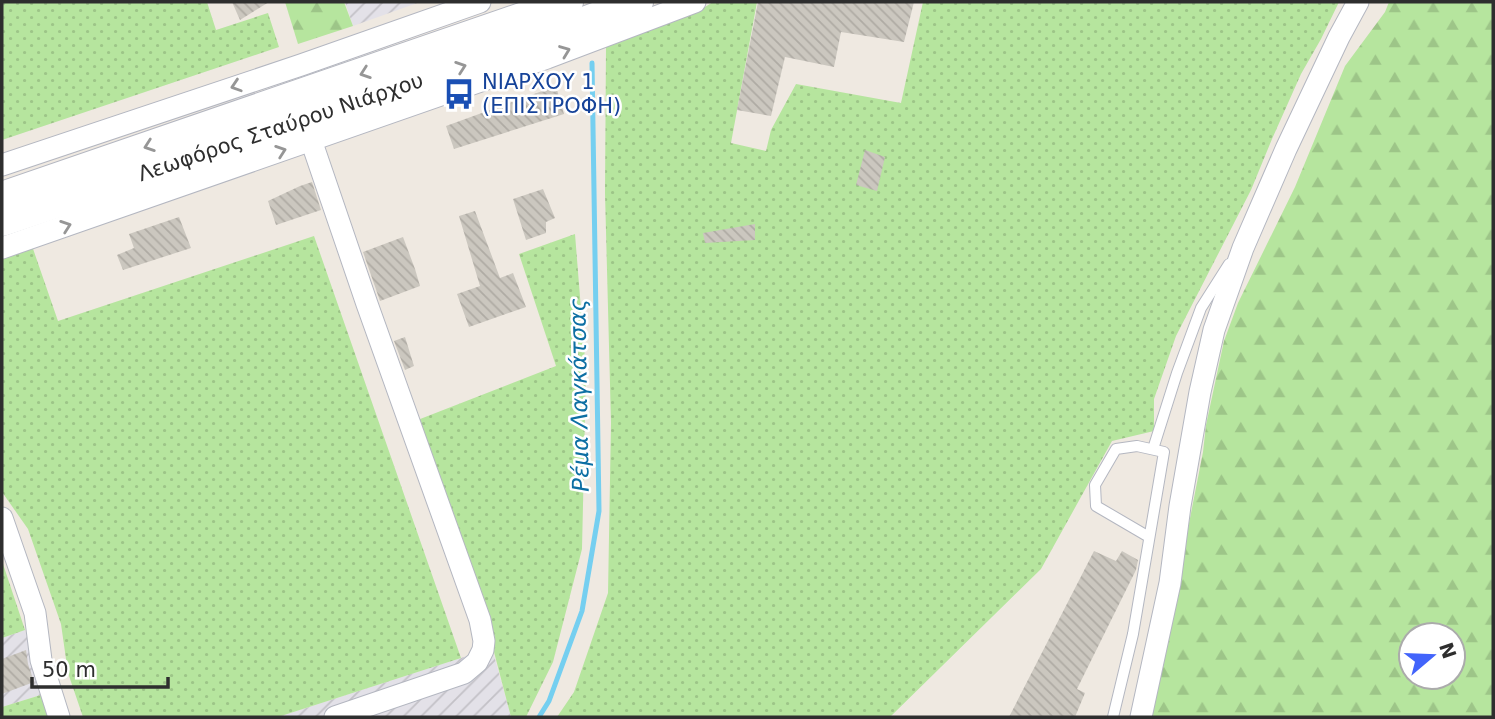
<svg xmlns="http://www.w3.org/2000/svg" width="1495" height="719" viewBox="0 0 1495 719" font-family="'DejaVu Sans',sans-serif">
	<defs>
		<pattern id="industrial-furrows" width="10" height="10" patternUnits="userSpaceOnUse" patternTransform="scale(1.75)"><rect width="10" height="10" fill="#e3e1e8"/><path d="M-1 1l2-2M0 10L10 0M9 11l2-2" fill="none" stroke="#c3c1c7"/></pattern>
		<pattern id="grass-dots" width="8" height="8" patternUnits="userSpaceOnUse" patternTransform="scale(1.75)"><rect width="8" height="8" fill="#b6e59e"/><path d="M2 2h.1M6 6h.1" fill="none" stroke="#9dc588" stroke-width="1.8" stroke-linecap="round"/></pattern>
		<pattern id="forest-firs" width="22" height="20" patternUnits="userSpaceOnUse" patternTransform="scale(1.75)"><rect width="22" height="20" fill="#b6e59e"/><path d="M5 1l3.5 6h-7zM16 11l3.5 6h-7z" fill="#9dc588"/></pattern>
		<pattern id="building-back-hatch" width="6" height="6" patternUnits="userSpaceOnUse" patternTransform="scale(1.75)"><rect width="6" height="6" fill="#cbc7bf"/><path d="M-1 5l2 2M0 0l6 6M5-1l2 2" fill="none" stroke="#afaba4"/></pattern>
	</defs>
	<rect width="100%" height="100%" fill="#efe9e1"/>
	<g fill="url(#industrial-furrows)">
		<polygon points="345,2 420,2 353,26"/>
		<polygon points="25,630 44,694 2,707 2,638"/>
		<polygon points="492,648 511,717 278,717"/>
	</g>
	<g fill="url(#grass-dots)">
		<polygon points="2,2 207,2 216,30 268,13 279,47 2,140"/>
		<polygon points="713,2 757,2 731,143 766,151 771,130 796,84 901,103 923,2 1339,2 1321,39 1301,74 1272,139 1251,190 1176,336 1154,399 1154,431 1112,441 1041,569 890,717 557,717 574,692 608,593 611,423 605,193 606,46 697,12"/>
		<polygon points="575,234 586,372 582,549 553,662 526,717 511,717 488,629 415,421 556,366 519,254"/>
		<polygon points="314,236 461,658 278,717 83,717 68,673 61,624 28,529 2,492 2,253 31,243 58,321"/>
		<polygon points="2,561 25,630 2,638"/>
		<polygon points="44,694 52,717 2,717 2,707"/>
	</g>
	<g fill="url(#forest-firs)" fill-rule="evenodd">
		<polygon points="285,2 344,2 353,26 298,44"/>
		<path d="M1389 2H1493V717H1151L1203 452 1206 425 1224 341 1238 303 1295 187 1345 66 1385 12ZM1411 635H1453V677H1411Z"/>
	</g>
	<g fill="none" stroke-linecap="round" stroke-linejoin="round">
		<polyline stroke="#75cff0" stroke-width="5" points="539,717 549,701 582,611 599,511 592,63"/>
	</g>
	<g fill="url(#building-back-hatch)">
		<polygon points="232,2 269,2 240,20"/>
		<polygon points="758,2 914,2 904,42 841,32 834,67 785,57 771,116 737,110"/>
		<polygon points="556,86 564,114 454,149 446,126"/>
		<polygon points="865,150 885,157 877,191 856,185"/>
		<polygon points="312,182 321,210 276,225 268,201 300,186"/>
		<polygon points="543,189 555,218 546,222 546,233 526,240 513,199"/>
		<polygon points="475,211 500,278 513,273 526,307 469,327 457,294 480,286 459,216"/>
		<polygon points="179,217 191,248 123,270 117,255 134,248 129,234"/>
		<polygon points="755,224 755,240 705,243 703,233"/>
		<polygon points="403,237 415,269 420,286 380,301 363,252"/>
		<polygon points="405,337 414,366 405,370 394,341"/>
		<polygon points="1094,551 1116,561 1122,551 1138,560 1136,570 1077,689 1085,693 1075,717 1009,717"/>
		<polygon points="26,650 28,664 34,682 2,694 2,659"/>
	</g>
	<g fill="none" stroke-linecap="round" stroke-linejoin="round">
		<defs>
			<g id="lane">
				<polyline points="1153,449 1177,373 1201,308 1229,264"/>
				<polyline points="1113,717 1133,634 1164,452 1137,446 1116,449 1095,485 1096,506 1149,537"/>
			</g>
			<g id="street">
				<polyline points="311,140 367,304 480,620 484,641 483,650 477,662 464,673 335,717"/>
				<polyline points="2,165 301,65 480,2"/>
				<polyline points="2,248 547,58 695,2"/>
				<polyline points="2,518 35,613 41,660 59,717"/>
				<polyline points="1141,717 1170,583 1180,506 1200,392 1214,330 1243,248 1286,149 1339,37 1358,2"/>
			</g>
			<g id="secondary">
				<polyline points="2,197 568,2"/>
				<path id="s1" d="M2 221 495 55 638 2"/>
			</g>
		</defs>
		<use href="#lane" stroke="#b4b7c1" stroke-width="12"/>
		<use href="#street" stroke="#b4b7c1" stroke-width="23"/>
		<use href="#secondary" stroke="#b4b7c1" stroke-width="32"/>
		<use href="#lane" stroke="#fff" stroke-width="10"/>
		<use href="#street" stroke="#fff" stroke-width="21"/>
		<use href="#secondary" stroke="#fff" stroke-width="30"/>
	</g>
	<defs><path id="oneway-chevron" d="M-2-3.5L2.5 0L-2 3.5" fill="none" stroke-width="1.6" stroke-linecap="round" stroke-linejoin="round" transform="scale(1.75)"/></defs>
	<g stroke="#969696">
		<use href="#oneway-chevron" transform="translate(565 51) rotate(-21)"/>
		<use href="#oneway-chevron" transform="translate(461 67) rotate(-19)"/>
		<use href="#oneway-chevron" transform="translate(365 73) rotate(161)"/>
		<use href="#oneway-chevron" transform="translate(236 86) rotate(162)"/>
		<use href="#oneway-chevron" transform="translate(149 146) rotate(161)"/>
		<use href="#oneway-chevron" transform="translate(281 151) rotate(-19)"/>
		<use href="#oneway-chevron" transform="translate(66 226) rotate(-19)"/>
	</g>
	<defs>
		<symbol id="bus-bare" viewBox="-9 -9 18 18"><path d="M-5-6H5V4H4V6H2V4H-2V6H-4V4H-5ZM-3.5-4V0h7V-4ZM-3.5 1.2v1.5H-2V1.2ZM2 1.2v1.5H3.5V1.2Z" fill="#1a4fb4" stroke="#fff" stroke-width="2.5" paint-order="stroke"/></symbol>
	</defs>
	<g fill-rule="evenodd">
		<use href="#bus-bare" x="437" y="72" width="44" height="44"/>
	</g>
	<g text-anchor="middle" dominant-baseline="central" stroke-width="5" stroke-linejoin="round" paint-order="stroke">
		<g font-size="21" fill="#164399" stroke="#fff" text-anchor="start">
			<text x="482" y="82">ΝΙΑΡΧΟΥ 1<tspan x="482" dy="24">(ΕΠΙΣΤΡΟΦΗ)</tspan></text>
		</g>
		<g font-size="21" fill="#2e2e2e" stroke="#fff">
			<text stroke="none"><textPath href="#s1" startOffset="294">Λεωφόρος Σταύρου Νιάρχου</textPath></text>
		</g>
		<g font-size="23" font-style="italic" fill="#0d6fa3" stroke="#fff">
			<text transform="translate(579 395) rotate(-91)">Ρέμα Λαγκάτσας</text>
		</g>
	</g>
	<rect width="1495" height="719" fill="none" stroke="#2e2e2e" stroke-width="7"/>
	<g transform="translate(1432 656) rotate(71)"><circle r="33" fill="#ffffff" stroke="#ababab" stroke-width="2"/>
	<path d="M0-5L12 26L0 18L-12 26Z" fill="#4264fb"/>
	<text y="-10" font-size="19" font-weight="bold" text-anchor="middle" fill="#2e2e2e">N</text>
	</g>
	<path d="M32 677v10h136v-10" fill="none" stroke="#2e2e2e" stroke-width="3.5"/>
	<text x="42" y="677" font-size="21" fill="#2e2e2e" stroke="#ffffff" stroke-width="5" paint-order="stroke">50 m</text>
</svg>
